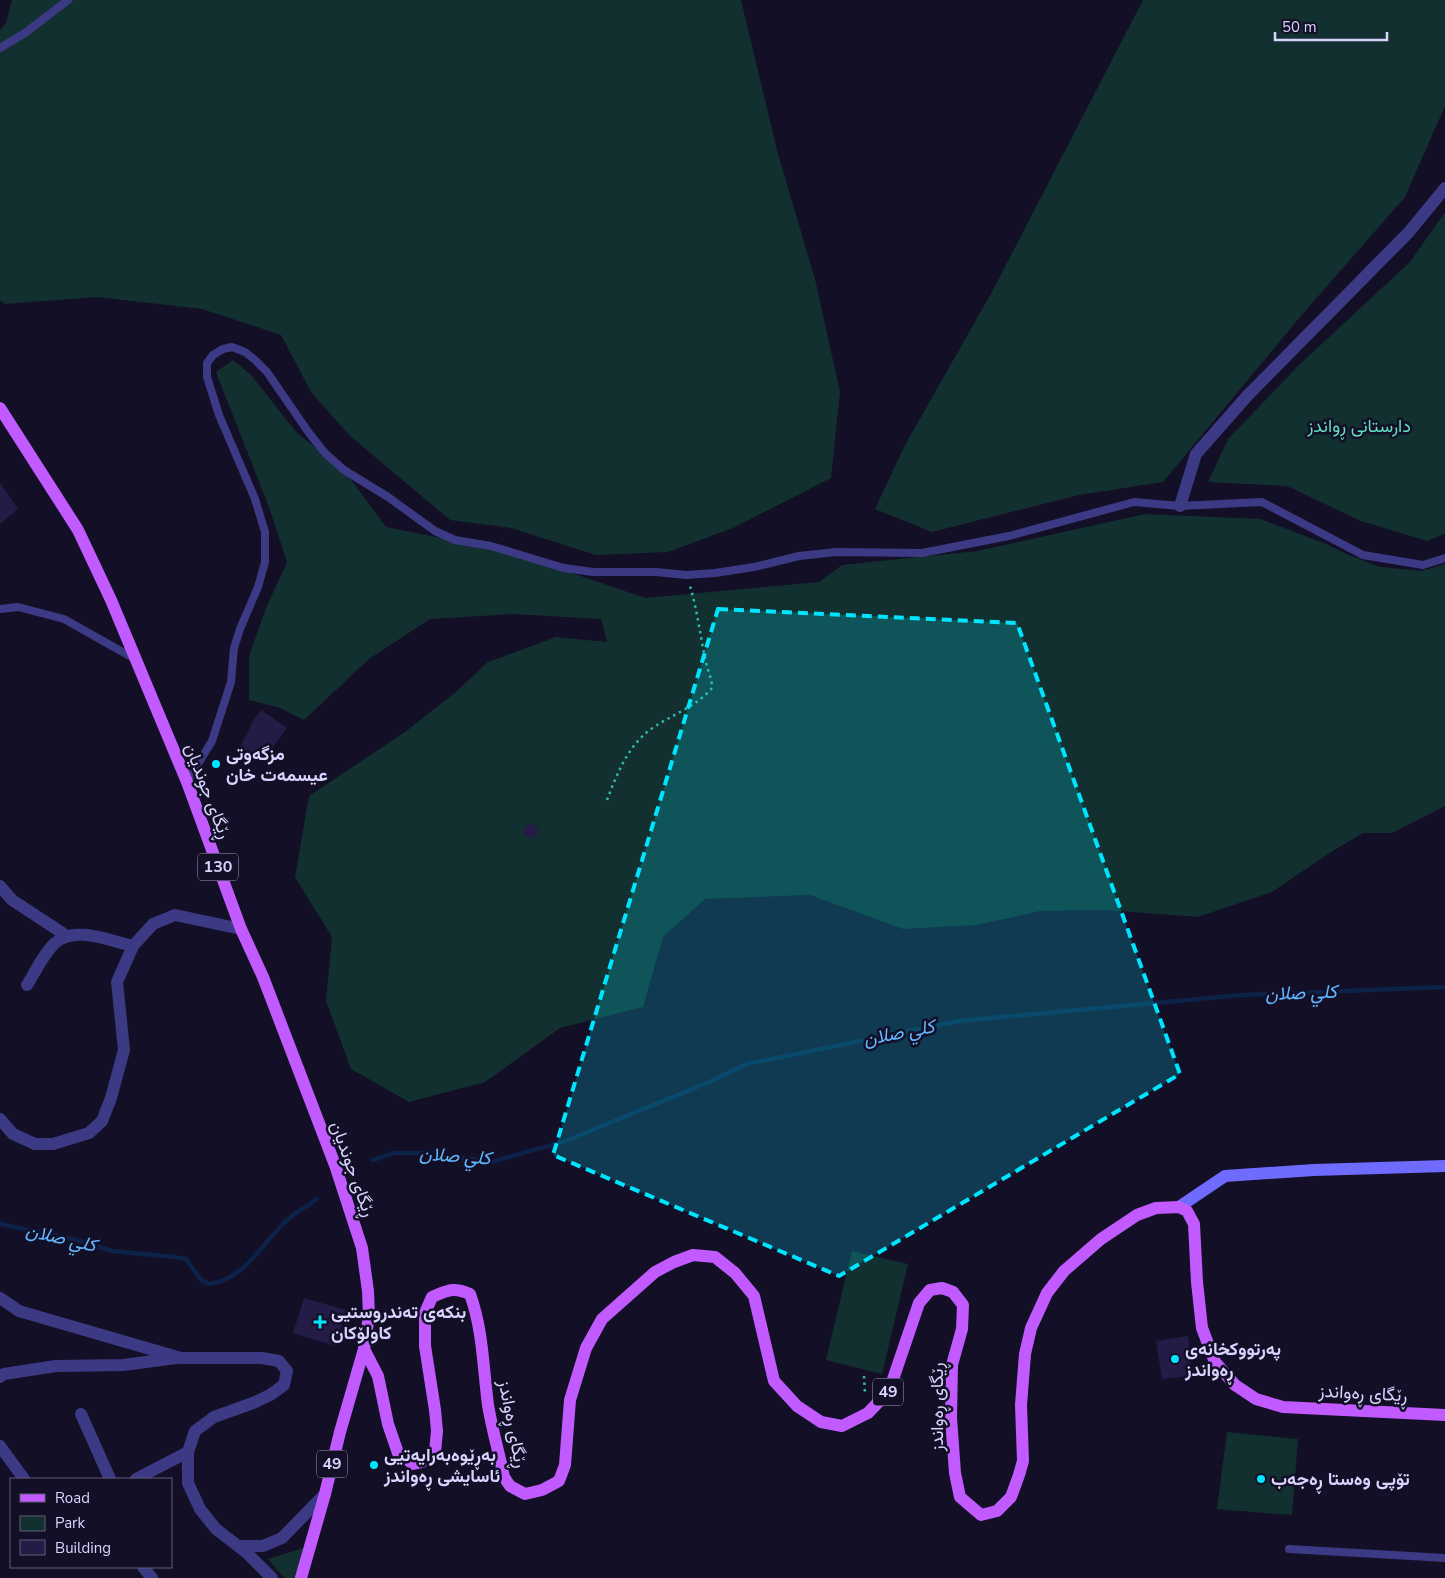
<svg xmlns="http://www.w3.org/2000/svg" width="1445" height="1578" viewBox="0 0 1445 1578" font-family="'Nunito Sans',Vazirmatn,sans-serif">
	<rect width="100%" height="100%" fill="#130f26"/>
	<g fill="#12302f">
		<polygon points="12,0 741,0 778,154 815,279 840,392 831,478 733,528 668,552 596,555 511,528 450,520 349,435 311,392 281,335 202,309 97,297 5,304 0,300 0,30 6,23"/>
		<polygon points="1143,0 1445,0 1445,106 1405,197 1300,317 1163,482 1079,495 932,532 875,509 905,445 993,290"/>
		<polygon points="1445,212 1445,534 1427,541 1361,521 1287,486 1208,482 1228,439 1299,365 1410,262"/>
		<polygon points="233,360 251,375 297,433 344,470 386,527 511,552 645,598 819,582 842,565 977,551 1145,514 1261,519 1326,544 1349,555 1380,567 1421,571 1445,564 1445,806 1392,833 1363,833 1331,852 1272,892 1198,917 1105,910 1040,911 977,925 903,929 810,895 705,899 663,937 643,1007 560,1028 485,1082 409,1102 351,1069 326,1001 332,937 295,877 309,796 405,732 457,691 488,662 556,637 607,642 601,619 513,614 430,619 369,659 304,720 280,708 249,700 249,656 266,608 287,562 270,510 216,372"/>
		<polygon points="852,1251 908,1264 882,1374 826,1360"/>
		<polygon points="1227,1432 1298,1439 1292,1515 1217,1509"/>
		<polygon points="303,1548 296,1578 284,1578 268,1559"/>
	</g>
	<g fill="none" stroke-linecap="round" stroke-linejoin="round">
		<g stroke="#0c2248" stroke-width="4.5">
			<polyline points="373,1160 394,1153 429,1153 491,1162 563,1142 707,1083 747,1064 959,1021 1242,995 1445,987"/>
			<path d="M0 1224 76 1240 112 1251 174 1257 186 1259 201 1280 209 1284C244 1279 260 1247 283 1224 292 1214 306 1207 317 1199"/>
		</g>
	</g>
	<g fill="#241b47">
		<polygon points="0,483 18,509 0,524"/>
		<polygon points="261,710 287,728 262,762 240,747 254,719"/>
		<circle cx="531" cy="831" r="7"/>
		<polygon points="304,1298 346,1310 335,1346 293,1333"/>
		<polygon points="1188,1336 1192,1376 1162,1379 1156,1341"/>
	</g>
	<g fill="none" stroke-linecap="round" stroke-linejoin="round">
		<g stroke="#2fb8b0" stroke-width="2.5" stroke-dasharray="2.5 4" stroke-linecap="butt">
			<path d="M607 800C617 774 627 747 651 729 671 715 696 707 712 688 712 678 707 669 705 658 700 634 697 609 690 586"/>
			<polyline points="864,1376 865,1395"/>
		</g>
		<g stroke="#3d3a85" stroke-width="8">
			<polyline points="0,48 25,33 68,0"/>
			<polyline points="0,609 18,607 64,619 135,659"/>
			<polyline points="187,782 212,741 231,682 234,648 240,629 258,587 265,562 265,532 255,499 219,415 207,377 207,363 213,355 223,349 232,347 245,352 255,360 267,372 309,433 325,453 344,470 388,497 435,531 455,540 491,546 564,568 593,572 656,572 686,575 715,573 754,567 799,556 836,552 922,553 1009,536 1134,502 1180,506 1262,502 1363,555 1423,565 1445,558"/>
			<polyline points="1289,1549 1445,1558"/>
		</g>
		<g stroke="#3d3a85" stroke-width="12">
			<polyline points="1180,506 1196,454 1248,395 1409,232 1445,188"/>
			<polyline points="0,886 12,900 67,936"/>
			<path d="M27 985C36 971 43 954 55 943 75 925 110 941 133 946"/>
			<polyline points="0,1119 13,1134 35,1144 53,1144 89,1133 102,1121 111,1098 124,1050 117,982 133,946 153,924 175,915 241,929"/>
			<polyline points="0,1298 19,1311 181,1358 262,1358 279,1361 287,1371 284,1385 270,1395 253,1403 214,1417 195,1431 188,1452 188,1483 200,1509 216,1529 247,1553 272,1578"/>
			<polyline points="0,1377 4,1374 56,1366 123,1365 176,1358"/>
			<polyline points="81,1414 110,1479"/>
			<polyline points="0,1446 24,1479"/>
			<polyline points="136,1479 188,1452"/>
			<polyline points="238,1546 263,1546 282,1538 325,1494"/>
			<polyline points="143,1567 152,1578"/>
		</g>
		<polyline stroke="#6f6bff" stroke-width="12" points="1179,1207 1225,1176 1314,1170 1445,1166"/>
		<g stroke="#c25bff" stroke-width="12">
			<polyline points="0,408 78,530 111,600 187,782 241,929 263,977 335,1165 362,1248 368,1291 369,1316 364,1349 340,1432 325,1494 301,1578"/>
			<path d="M364 1349 378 1376 388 1424 398 1453 413 1464 422 1462 435 1452 437 1431 435 1410 425 1346V1313L432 1297C449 1290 453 1287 470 1294 483 1330 483 1367 488 1405 492 1429 499 1453 504 1477L510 1486 525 1494 542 1490 559 1481 565 1465 570 1400 586 1348 602 1319 655 1272 674 1262 693 1255 715 1257 735 1273 754 1296 774 1381 797 1406 821 1422 842 1426 868 1413 889 1391 919 1303 930 1290 942 1288 953 1292 963 1305 962 1329 952 1365 951 1418 955 1473 960 1497 981 1515 997 1511 1011 1497 1019 1475 1023 1461 1021 1405 1025 1354 1031 1328 1047 1293 1064 1271 1101 1239 1137 1215 1156 1208 1179 1207 1187 1211 1194 1224 1197 1282 1202 1328 1215 1362 1235 1385 1256 1399 1283 1407 1445 1415"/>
		</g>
	</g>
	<path fill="#00e5ff" fill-opacity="0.2" stroke="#00e5ff" stroke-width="4" stroke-dasharray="10 6" stroke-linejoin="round" d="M718 609 1017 623 1180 1074 839 1276 553 1155Z"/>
	<g fill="#00e5ff" stroke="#130f26" stroke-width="2">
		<circle cx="216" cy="764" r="5"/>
		<path d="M317.5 1314.5h5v5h5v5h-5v5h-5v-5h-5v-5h5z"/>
		<circle cx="1175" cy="1359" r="5"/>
		<circle cx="374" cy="1465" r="5"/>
		<circle cx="1261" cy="1479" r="5"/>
	</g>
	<g text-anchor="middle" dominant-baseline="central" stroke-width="5" stroke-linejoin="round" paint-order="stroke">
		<g fill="#130f26" stroke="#9e99be" stroke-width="1">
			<rect x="198" y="853.5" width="40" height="27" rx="4"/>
			<rect x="873" y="1378.5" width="30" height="27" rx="4"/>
			<rect x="317" y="1450.5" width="30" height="27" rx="4"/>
		</g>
		<g font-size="16" font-weight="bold" fill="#d9d4ff">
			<text x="218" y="867">130</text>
			<text x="888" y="1392">49</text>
			<text x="332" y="1464">49</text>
		</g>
		<g font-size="18" fill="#5fe0c0" stroke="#130f26">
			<text x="1359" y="426">دارستانی ڕواندز</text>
		</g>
		<g font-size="18" font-weight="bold" fill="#d9d4ff" stroke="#130f26" text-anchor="start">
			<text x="226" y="754">مزگەوتی<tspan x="226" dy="21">عیسمەت خان</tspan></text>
			<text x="331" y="1312">بنکەی تەندروستیی<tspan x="331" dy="21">کاولۆکان</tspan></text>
			<text x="1185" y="1349">پەرتووکخانەی<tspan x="1185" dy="21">ڕەواندز</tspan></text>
			<text x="384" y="1455">بەڕێوەبەرایەتیی<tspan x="384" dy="21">ئاسایشی ڕەواندز</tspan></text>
			<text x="1271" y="1479">تۆپی وەستا ڕەجەب</text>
		</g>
		<g font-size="18" fill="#d9d4ff" stroke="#130f26">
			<text transform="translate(208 791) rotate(69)">ڕێگای جوندیان</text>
			<text transform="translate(353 1169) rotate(70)">ڕێگای جوندیان</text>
			<text transform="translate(1363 1393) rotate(3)">ڕێگای ڕەواندز</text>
			<text transform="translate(937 1407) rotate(-90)">ڕێگای ڕەواندز</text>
			<text transform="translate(513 1424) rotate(79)">ڕێگای ڕەواندز</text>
		</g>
		<g font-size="19" font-style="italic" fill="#62b6ff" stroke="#130f26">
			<text transform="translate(1301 993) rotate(-2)">كلي صلان</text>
			<text transform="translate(899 1033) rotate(-11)">كلي صلان</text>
			<text transform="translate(455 1156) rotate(4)">كلي صلان</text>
			<text transform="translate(61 1238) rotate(13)">كلي صلان</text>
		</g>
	</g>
	<rect x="10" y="1478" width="162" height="90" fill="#130f26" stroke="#625e7d"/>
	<rect x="20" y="1494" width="25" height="8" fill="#c25bff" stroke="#625e7d"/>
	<text x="55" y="1503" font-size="15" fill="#d9d4ff">Road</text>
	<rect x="20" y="1516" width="25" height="15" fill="#12302f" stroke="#625e7d"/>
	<text x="55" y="1528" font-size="15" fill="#d9d4ff">Park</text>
	<rect x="20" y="1540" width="25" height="15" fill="#241b47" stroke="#625e7d"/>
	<text x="55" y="1553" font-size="15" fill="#d9d4ff">Building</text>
	<path d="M1275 32v8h112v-8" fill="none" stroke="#d9d4ff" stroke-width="2.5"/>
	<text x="1282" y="32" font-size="15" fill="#d9d4ff" stroke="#130f26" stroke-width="4" paint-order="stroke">50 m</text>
</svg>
